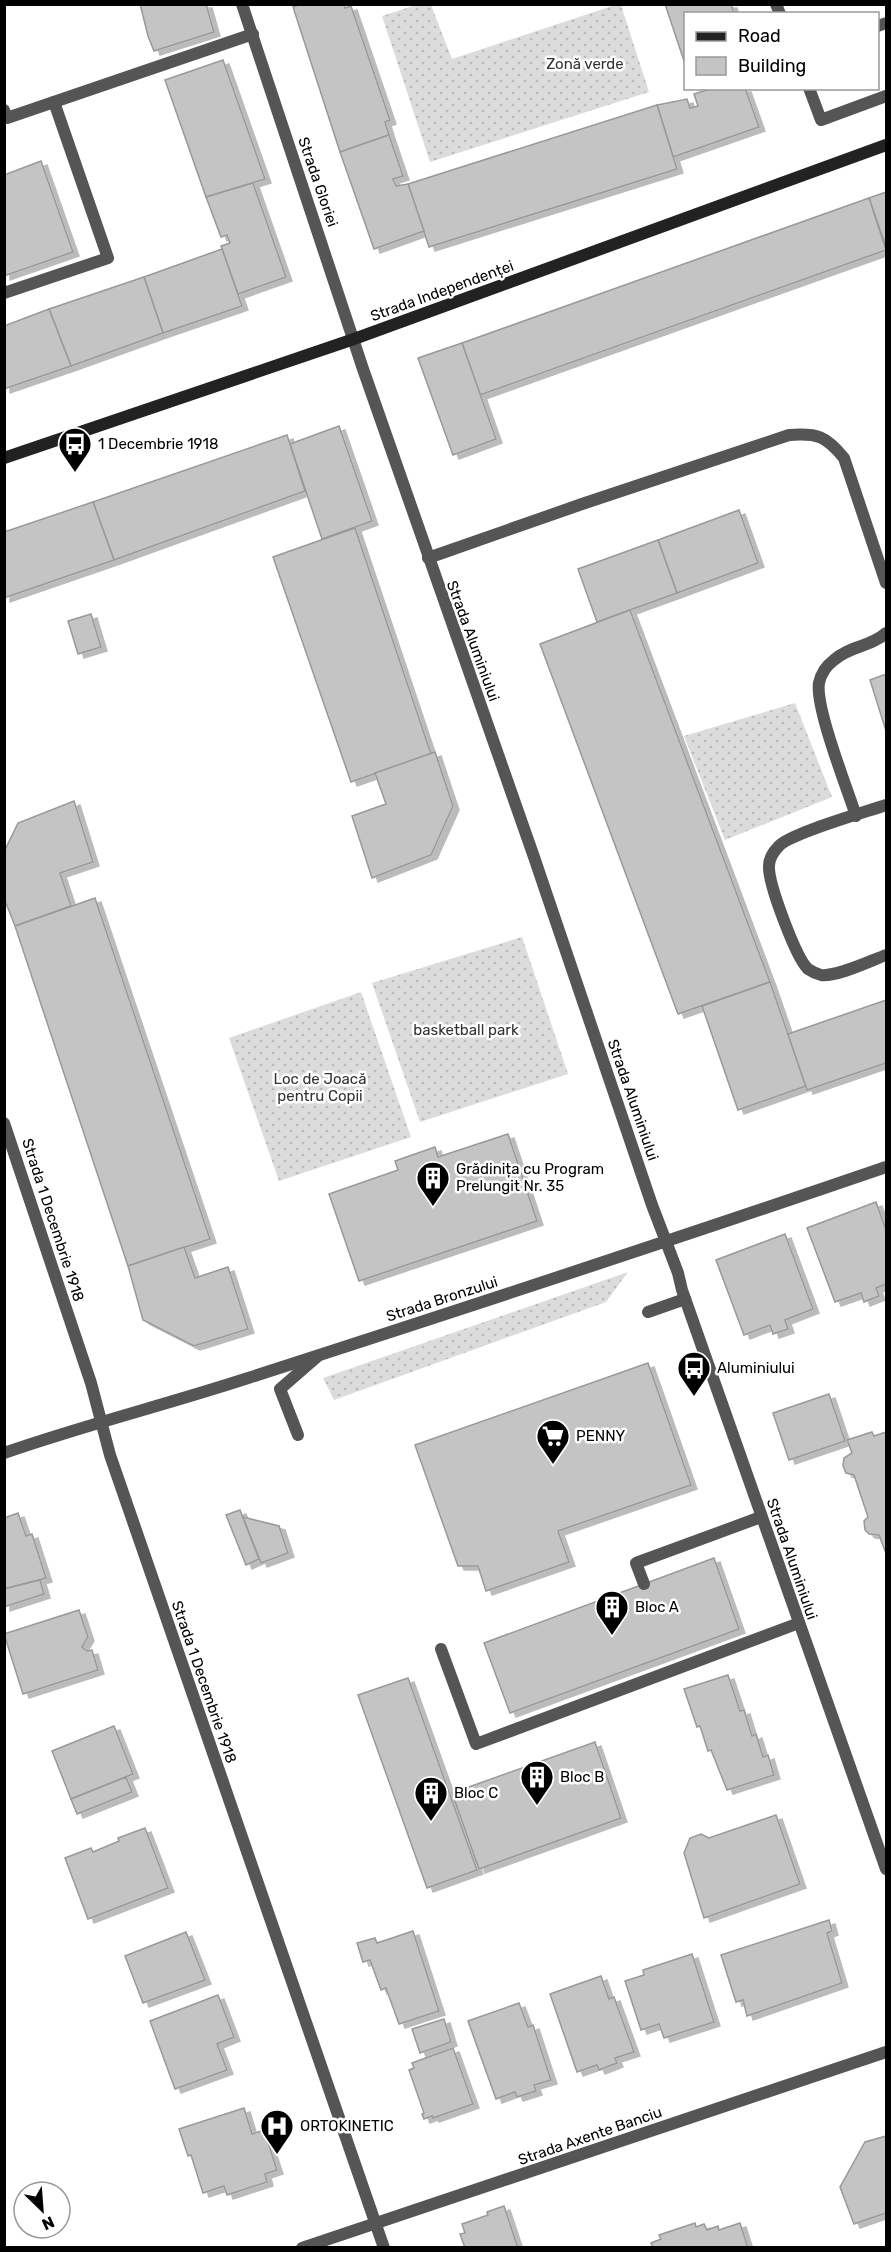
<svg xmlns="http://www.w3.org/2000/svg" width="891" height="2252" viewBox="0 0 891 2252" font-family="Rubik,sans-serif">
	<defs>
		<pattern id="grass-dots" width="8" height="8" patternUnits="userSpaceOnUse" patternTransform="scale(1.5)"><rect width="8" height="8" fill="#dcdcdc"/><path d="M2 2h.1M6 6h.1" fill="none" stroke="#bbb" stroke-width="1.8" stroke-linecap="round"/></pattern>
		<filter id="shadow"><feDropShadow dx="6" dy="4" stdDeviation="0" flood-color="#0004"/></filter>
	</defs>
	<rect width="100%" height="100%" fill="#fff"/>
	<g fill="url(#grass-dots)">
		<polygon points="416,5 431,5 452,59 615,5 621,5 649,92 430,162 382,16"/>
		<polygon points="795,703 832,797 725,840 684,736"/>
		<polygon points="522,937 568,1074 420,1122 372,983"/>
		<polygon points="361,992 411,1137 279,1181 229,1038"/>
		<polygon points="628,1272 606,1302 334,1400 323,1378"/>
	</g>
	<g fill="#c4c4c4" stroke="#999" stroke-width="1.5" filter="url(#shadow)">
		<polygon points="140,4 206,4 214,32 154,51 148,36"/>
		<polygon points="344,4 345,8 351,6 390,120 385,122 389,135 340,152 293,7 302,4"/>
		<polygon points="665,4 731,4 734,14 686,14 686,67"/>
		<polygon points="223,60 265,179 206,197 165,80"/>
		<polygon points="713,88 745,88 759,127 673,157 657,105 687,99 690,108 698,106 694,94"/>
		<polygon points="657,105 677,169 429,247 408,184"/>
		<polygon points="389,135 403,176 393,179 396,186 408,184 424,231 374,249 340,152"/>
		<polygon points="41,161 73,252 4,276 4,175"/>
		<polygon points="253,183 286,277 238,294 221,246 230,243 227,235 221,237 206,197"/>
		<polygon points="886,192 886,247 869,198"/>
		<polygon points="869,198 886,250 480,395 462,343"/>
		<polygon points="222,249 242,306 163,333 144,277"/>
		<polygon points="144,277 163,333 71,366 49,309"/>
		<polygon points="49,309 71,366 4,389 4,326"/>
		<polygon points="462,343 496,439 453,455 418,358"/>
		<polygon points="339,426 372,521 322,539 290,444"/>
		<polygon points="287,435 305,491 114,560 93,502"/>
		<polygon points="93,502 114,560 4,598 4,532"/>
		<polygon points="739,510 758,563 677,593 658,540"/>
		<polygon points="355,528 431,754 351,782 273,557"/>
		<polygon points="658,540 677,593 597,622 578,569"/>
		<polygon points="630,610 770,982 678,1014 540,644"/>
		<polygon points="91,614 101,647 78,654 68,621"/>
		<polygon points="886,674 886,731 870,680"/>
		<polygon points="435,752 453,806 431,855 372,878 352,816 386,804 375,773"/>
		<polygon points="74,801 93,862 60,873 71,906 15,926 4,898 4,852 18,823"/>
		<polygon points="95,898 210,1239 128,1266 15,926"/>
		<polygon points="770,982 806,1086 738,1110 702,1006"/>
		<polygon points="886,1000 886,1063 807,1090 788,1034"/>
		<polygon points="508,1134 537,1221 359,1281 329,1194 398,1170 395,1161 435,1147 438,1157"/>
		<polygon points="876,1202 886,1230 886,1284 876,1288 879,1296 864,1302 861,1293 835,1302 807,1228"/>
		<polygon points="785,1234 813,1309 785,1320 788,1329 773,1334 770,1325 744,1335 716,1260"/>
		<polygon points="184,1247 195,1278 228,1267 248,1329 194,1346 143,1320 128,1266"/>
		<polygon points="648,1363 691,1485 558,1531 569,1562 486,1591 478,1566 458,1566 415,1445"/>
		<polygon points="829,1394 845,1441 789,1460 773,1413"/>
		<polygon points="872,1432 874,1436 886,1432 886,1550 885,1551 879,1535 869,1534 865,1530 864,1521 868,1517 854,1475 846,1473 843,1466 844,1458 852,1453 847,1440"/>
		<polygon points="240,1510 259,1559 246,1565 226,1515"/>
		<polygon points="18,1513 26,1536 32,1534 46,1578 4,1589 4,1518"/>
		<polygon points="243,1517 279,1526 288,1553 261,1563"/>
		<polygon points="714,1558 739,1629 510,1713 484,1643"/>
		<polygon points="40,1580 44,1594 4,1607 4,1589"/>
		<polygon points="79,1610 88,1637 82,1647 87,1651 92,1650 98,1670 23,1694 4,1634"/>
		<polygon points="728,1675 740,1711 744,1710 752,1736 756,1734 763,1757 768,1755 774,1775 727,1790 711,1750 708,1751 700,1726 697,1727 684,1689"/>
		<polygon points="408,1678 477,1870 427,1888 358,1695"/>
		<polygon points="114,1726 133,1774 71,1799 52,1751"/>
		<polygon points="595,1742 621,1818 479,1869 452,1793"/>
		<polygon points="126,1777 132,1792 77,1814 71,1799"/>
		<polygon points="776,1815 800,1884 704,1918 684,1853 690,1838 701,1834 709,1838"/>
		<polygon points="145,1828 168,1888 88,1919 65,1858 91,1848 93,1852 119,1841 118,1838"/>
		<polygon points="829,1920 832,1931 827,1933 842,1983 747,2016 743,2000 736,2002 721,1955"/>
		<polygon points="413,1931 439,2011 399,2024 386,1988 381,1990 370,1960 363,1962 357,1943 375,1938 377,1943"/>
		<polygon points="186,1932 205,1980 143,2003 125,1956"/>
		<polygon points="692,1954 714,2022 664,2038 659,2024 641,2030 625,1981 644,1975 643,1970"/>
		<polygon points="601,1976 609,1999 614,1997 634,2052 615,2058 617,2063 599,2070 597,2065 577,2072 550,1994"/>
		<polygon points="218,1995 234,2037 217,2044 227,2070 175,2089 150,2021"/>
		<polygon points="519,2003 528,2027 533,2025 551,2080 534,2085 536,2091 517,2097 515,2092 496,2099 468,2021"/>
		<polygon points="444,2019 451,2042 420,2053 412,2029"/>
		<polygon points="453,2048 473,2104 433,2118 432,2116 424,2119 422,2114 424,2113 409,2070 414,2068 412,2063"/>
		<polygon points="244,2108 252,2134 264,2130 277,2170 265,2174 267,2182 227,2195 224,2186 203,2193 191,2155 188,2156 179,2129"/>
		<polygon points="886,2136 886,2213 854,2224 840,2187 865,2142"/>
		<polygon points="504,2206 518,2248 465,2248 460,2234 465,2233 462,2224 488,2215 487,2212"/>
		<polygon points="695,2223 696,2227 704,2224 707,2230 718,2226 719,2230 740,2223 748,2248 653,2248 651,2243 661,2239 659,2235"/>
	</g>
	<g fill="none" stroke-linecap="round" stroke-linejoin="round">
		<g stroke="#555" stroke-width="12">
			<polyline points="776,4 780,14"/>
			<polyline points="878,26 886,23"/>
			<polyline points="809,88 821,120 886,96"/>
			<polyline points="4,110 7,118 253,34"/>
			<polyline points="4,293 108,258 54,102"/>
			<path d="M428 558 582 504 789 435C818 433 826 436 844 458L886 583"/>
			<path d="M886 805C866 812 791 833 779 846 774 851 769 859 769 866 768 883 796 958 808 969 811 971 817 974 821 975 837 977 870 961 886 955"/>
			<path d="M856 816C847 788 815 707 819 683 821 673 826 666 834 660 849 646 871 647 886 633"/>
			<polyline points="648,1312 685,1299"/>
			<polyline points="298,1435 280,1389 318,1356"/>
			<polyline points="644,1584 636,1563 761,1517"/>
			<polyline points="441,1649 476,1744 799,1623"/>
		</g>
		<g stroke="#555" stroke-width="12">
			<polyline points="242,4 363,369 534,857 652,1205 678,1273 682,1290 886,1869"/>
			<path d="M4 1453C84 1425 165 1405 245 1379 459 1310 673 1240 886 1167"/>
			<polyline points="302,2248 886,2052"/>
		</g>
		<polyline stroke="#555" stroke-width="12" points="4,1123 91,1383 110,1455 384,2248"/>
		<polyline stroke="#222" stroke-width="12" points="4,458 354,339 886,145"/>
	</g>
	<defs>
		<symbol id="bus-pin" viewBox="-11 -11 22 30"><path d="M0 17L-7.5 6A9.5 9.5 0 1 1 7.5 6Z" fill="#000" stroke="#fff"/><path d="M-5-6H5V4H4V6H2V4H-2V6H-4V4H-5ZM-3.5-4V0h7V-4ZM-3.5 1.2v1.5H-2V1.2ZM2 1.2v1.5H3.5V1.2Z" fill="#fff"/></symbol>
		<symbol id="building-pin" viewBox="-11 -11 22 30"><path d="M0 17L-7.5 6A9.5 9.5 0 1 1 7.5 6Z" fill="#000" stroke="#fff"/><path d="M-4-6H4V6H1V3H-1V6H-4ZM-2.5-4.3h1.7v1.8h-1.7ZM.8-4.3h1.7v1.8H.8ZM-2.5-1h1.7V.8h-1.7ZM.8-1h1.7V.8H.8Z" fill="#fff"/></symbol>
		<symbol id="supermarket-pin" viewBox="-11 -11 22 30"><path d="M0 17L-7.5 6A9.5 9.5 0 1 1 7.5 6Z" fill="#000" stroke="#fff"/><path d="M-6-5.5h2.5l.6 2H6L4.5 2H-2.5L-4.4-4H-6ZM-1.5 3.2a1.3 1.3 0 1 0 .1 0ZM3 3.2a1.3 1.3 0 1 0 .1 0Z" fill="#fff"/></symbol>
		<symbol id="hospital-pin" viewBox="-11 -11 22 30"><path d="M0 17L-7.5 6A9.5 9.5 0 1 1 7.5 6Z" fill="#000" stroke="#fff"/><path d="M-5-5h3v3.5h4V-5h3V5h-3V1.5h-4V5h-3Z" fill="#fff"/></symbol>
	</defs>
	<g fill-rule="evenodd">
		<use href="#bus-pin" x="56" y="425" width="38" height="52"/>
		<use href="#building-pin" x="414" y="1159" width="38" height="52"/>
		<use href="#bus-pin" x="675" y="1349" width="38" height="52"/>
		<use href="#supermarket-pin" x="534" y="1417" width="38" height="52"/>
		<use href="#building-pin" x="593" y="1588" width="38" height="52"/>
		<use href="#building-pin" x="518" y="1758" width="38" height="52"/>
		<use href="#building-pin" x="412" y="1774" width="38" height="52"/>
		<use href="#hospital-pin" x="258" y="2107" width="38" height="52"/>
	</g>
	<g text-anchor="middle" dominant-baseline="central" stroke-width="5" stroke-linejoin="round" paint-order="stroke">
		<g font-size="15" fill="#333" stroke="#fff">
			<text x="585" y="64">Zonă verde</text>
			<text x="466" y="1030">basketball park</text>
			<text x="320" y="1079">Loc de Joacă<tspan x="320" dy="17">pentru Copii</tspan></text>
		</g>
		<g font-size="15" fill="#000" stroke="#fff">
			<text transform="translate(318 182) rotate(71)">Strada Gloriei</text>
			<text transform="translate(442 291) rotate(-20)">Strada Independenței</text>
			<text transform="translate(473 641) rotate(70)">Strada Aluminiului</text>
			<text transform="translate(633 1100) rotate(71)">Strada Aluminiului</text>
			<text transform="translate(53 1220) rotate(72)">Strada 1 Decembrie 1918</text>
			<text transform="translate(442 1299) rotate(-18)">Strada Bronzului</text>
			<text transform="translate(792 1559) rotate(71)">Strada Aluminiului</text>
			<text transform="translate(204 1682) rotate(71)">Strada 1 Decembrie 1918</text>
			<text transform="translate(590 2136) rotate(-19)">Strada Axente Banciu</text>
		</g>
		<g font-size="15" fill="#000" stroke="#fff" text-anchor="start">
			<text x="98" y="444">1 Decembrie 1918</text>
			<text x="456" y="1169">Grădinița cu Program<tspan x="456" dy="17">Prelungit Nr. 35</tspan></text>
			<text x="717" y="1368">Aluminiului</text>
			<text x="576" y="1436">PENNY</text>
			<text x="635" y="1607">Bloc A</text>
			<text x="560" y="1777">Bloc B</text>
			<text x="454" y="1793">Bloc C</text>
			<text x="300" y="2126">ORTOKINETIC</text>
		</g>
	</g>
	<rect width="891" height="2252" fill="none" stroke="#000000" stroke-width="12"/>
	<rect x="684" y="12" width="195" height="78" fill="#ffffff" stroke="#999999" stroke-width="1.5"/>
	<rect x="696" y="32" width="30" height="9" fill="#222222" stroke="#999999" stroke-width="1.5"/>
	<text x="738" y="42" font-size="18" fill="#000000">Road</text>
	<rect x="696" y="57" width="30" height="18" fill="#c4c4c4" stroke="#999999" stroke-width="1.5"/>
	<text x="738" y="72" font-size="18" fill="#000000">Building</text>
	<g transform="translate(42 2210) rotate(155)"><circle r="28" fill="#ffffff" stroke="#999999" stroke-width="1.5"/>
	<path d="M0-4.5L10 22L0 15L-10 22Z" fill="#000000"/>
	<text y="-9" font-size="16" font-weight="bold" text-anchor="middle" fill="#000000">N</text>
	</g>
</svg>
